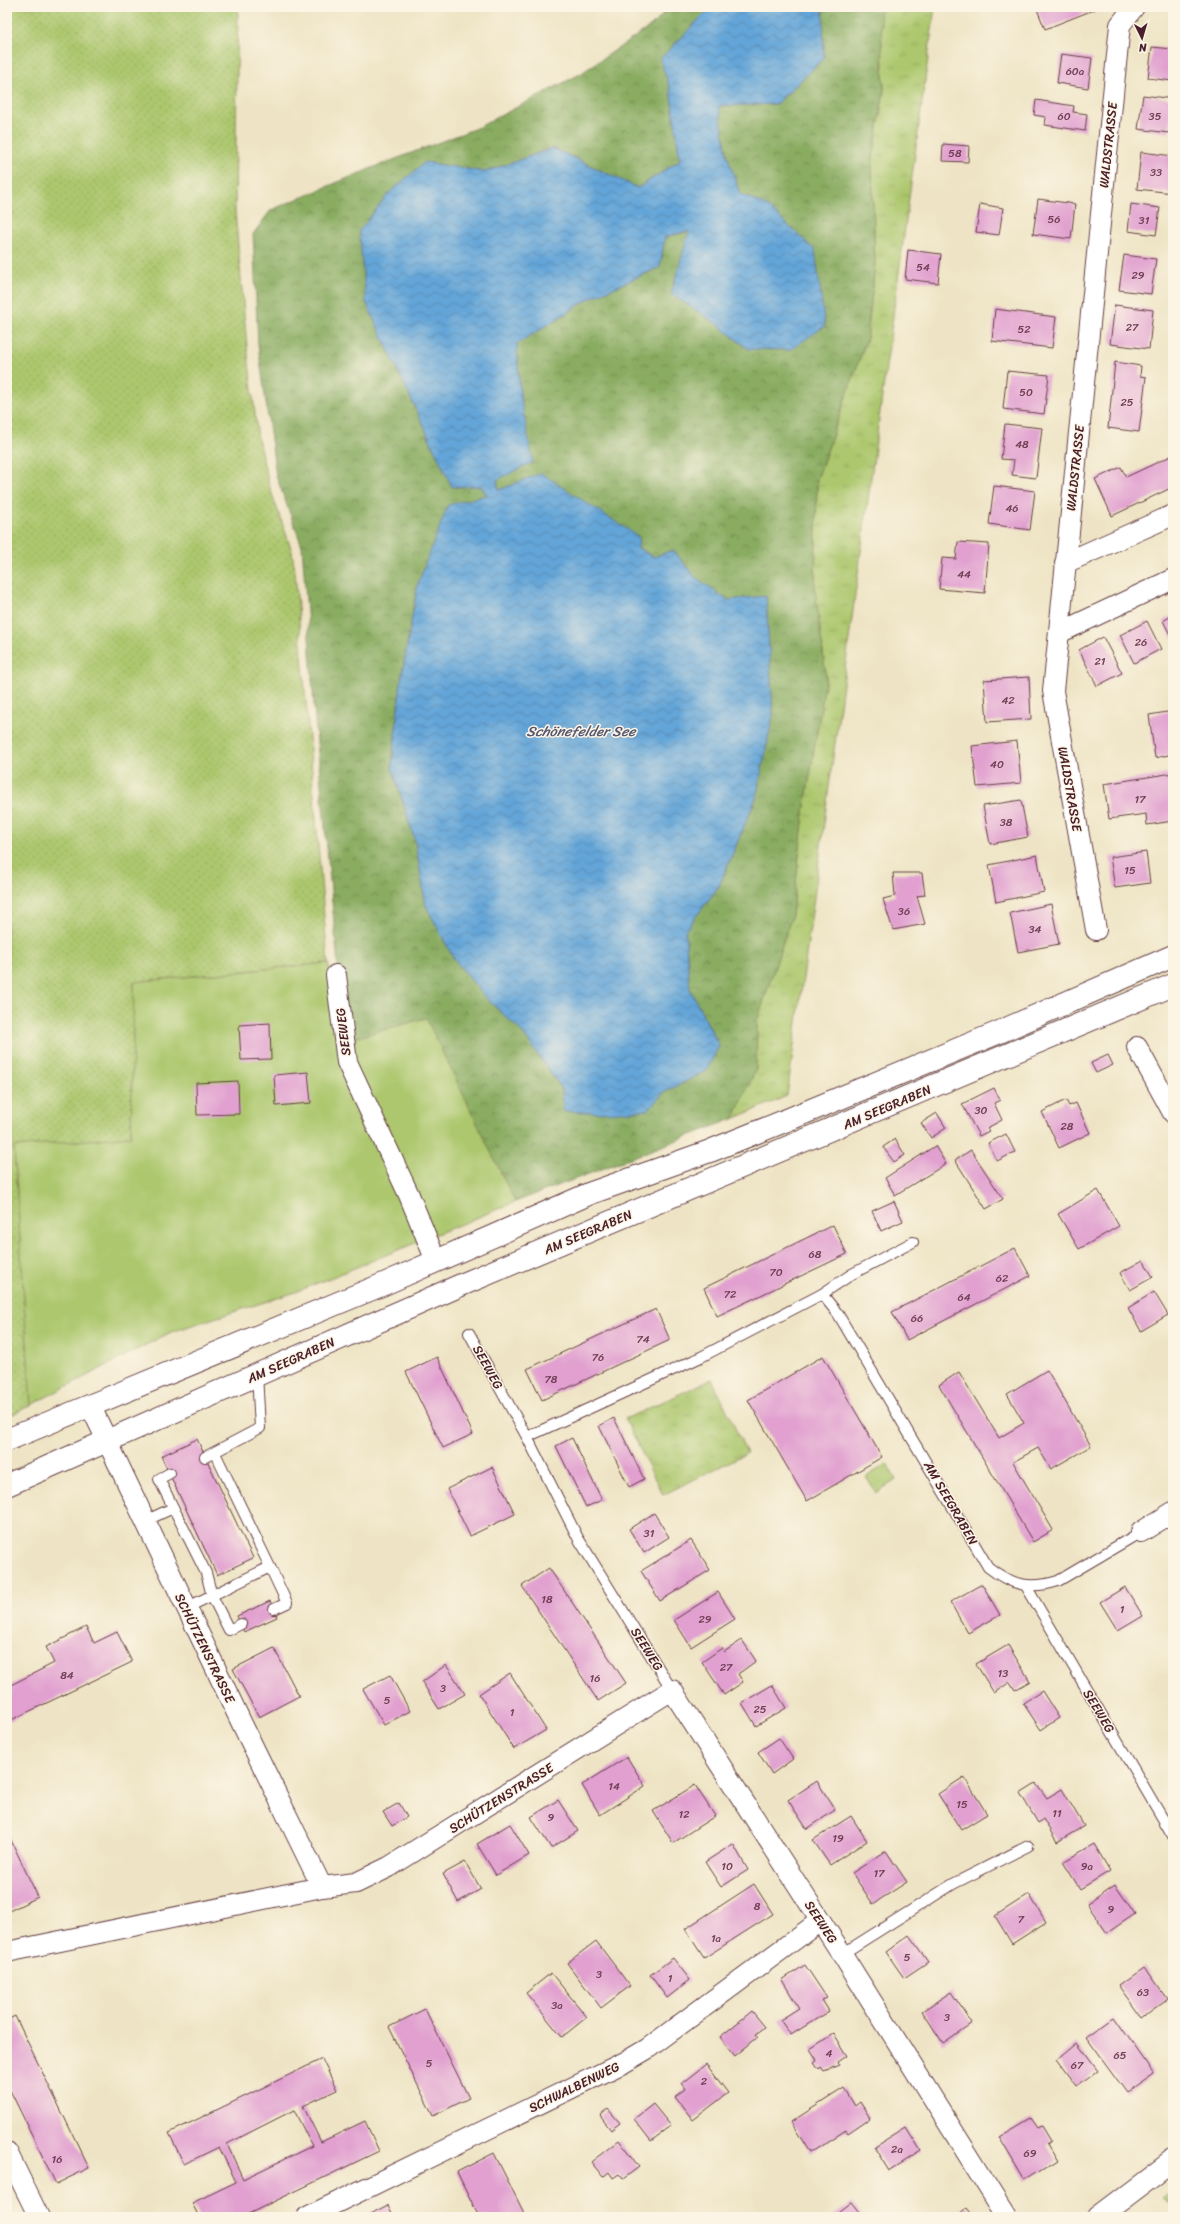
<svg xmlns="http://www.w3.org/2000/svg" width="1180" height="2224" viewBox="0 0 1180 2224" font-family="Sriracha,sans-serif">
	<defs>
		<pattern id="grass-tufts" width="24" height="20" patternUnits="userSpaceOnUse"><rect width="24" height="20" fill="#acc76d"/><path d="M3 7l-1-3M5 7V3M7 7l1-3M15 17l-1-3M17 17v-4M19 17l1-3" fill="none" stroke="#96aa5f"/></pattern>
		<pattern id="forest-crowns" width="20" height="18" patternUnits="userSpaceOnUse"><rect width="20" height="18" fill="#89ac60"/><path d="M2 6a3 3 0 1 1 6 0M12 15a3 3 0 1 1 6 0" fill="none" stroke="#728b4f"/></pattern>
		<pattern id="park-dots" width="8" height="8" patternUnits="userSpaceOnUse"><rect width="8" height="8" fill="#acc76d"/><path d="M2 2h.1M6 6h.1" fill="none" stroke="#96aa5f" stroke-width="1.8" stroke-linecap="round"/></pattern>
		<pattern id="water-waves" width="16" height="10" patternUnits="userSpaceOnUse"><rect width="16" height="10" fill="#64a5d8"/><path d="M0 5q4-4 8 0t8 0" fill="none" stroke="#5486af"/></pattern>
	</defs>
	<rect width="100%" height="100%" fill="#fcf5e5"/>
	<filter id="ink" filterUnits="userSpaceOnUse"><feTurbulence type="fractalNoise" baseFrequency=".025" numOctaves="2"/><feDisplacementMap in="SourceGraphic" scale="8" xChannelSelector="R" yChannelSelector="G"/><feConvolveMatrix kernelMatrix="1 2 1 2 8 2 1 2 1" color-interpolation-filters="sRGB"/></filter>
	<filter id="wash" filterUnits="userSpaceOnUse"><feTurbulence type="fractalNoise" baseFrequency=".012" numOctaves="4" result="noise"/><feDisplacementMap in="SourceGraphic" scale="16" xChannelSelector="R" yChannelSelector="G"/><feGaussianBlur stdDeviation="0.9" result="paint"/><feColorMatrix in="noise" values="0 0 0 0 0 0 0 0 0 0 0 0 0 0 0 0 0 1.4 0 .05"/><feComposite in="paint" operator="in"/></filter>
	<g filter="url(#wash)">
		<rect width="100%" height="100%" fill="#eee4c5"/>
		<g fill="url(#grass-tufts)" stroke="#7b734c">
			<polygon points="880,7 935,7 787,1096 733,1119 756,1069 757,1021 792,915 805,805 826,677 815,589 817,479 867,338 875,264 872,165 884,90"/>
			<polygon points="712,1379 747,1453 663,1495 625,1419"/>
			<polygon points="1173,2191 1173,2205 1163,2198"/>
		</g>
		<polygon fill="url(#forest-crowns)" stroke="#6a6646" points="670,7 711,7 660,59 670,88 680,160 638,188 553,148 485,172 425,162 366,302 452,487 481,486 487,496 418,583 401,680 392,767 415,841 426,906 454,959 486,998 522,1032 562,1089 563,1111 648,1110 663,1093 706,1071 719,1046 690,989 685,931 719,886 756,798 773,715 766,597 727,600 695,577 673,550 654,557 638,548 639,537 611,519 499,490 497,480 520,394 517,344 589,299 660,267 665,237 690,231 720,326 748,349 767,206 740,194 727,154 719,106 777,104 824,58 823,7 880,7 884,90 872,165 875,264 867,338 817,479 815,589 826,677 805,805 792,915 757,1021 756,1069 733,1119 515,1202 426,1018 351,1039 338,965 316,732 302,546 276,476 258,345 253,234 271,210 372,168 479,127 580,74 651,26"/>
		<polygon fill="url(#park-dots)" stroke="#7b734c" points="7,7 238,7 235,211 247,346 258,439 270,488 292,551 295,571 328,963 134,982 131,1136 14,1147 31,1405 7,1417"/>
		<g fill="#acc76d" stroke="#7b734c">
			<polygon points="328,963 352,1039 426,1018 515,1202 296,1292 171,1332 31,1405 14,1147 131,1136 134,982"/>
			<polygon points="887,1464 896,1480 876,1493 866,1477"/>
		</g>
		<polygon fill="url(#water-waves)" stroke="#576282" points="711,7 823,7 824,58 776,104 719,106 727,154 740,194 767,206 815,250 825,326 790,350 748,349 720,326 671,294 689,231 665,237 660,267 589,299 517,344 520,394 533,462 497,480 499,490 541,473 639,537 638,548 654,557 673,550 695,577 727,600 766,596 773,715 756,798 719,886 685,931 690,989 719,1046 706,1071 663,1093 648,1110 606,1113 563,1111 562,1089 522,1032 486,998 454,959 426,906 415,841 392,767 401,680 418,583 448,505 487,495 481,486 452,487 366,302 359,231 389,193 425,162 485,172 553,148 638,188 680,160 670,88 660,59"/>
		<g id="blocks">
			<g fill="#e1a0d0" fill-rule="evenodd">
				<polygon points="1036,7 1095,7 1096,9 1045,29"/>
				<polygon points="1152,47 1173,49 1173,81 1148,78"/>
				<polygon points="1061,54 1092,58 1088,88 1057,83"/>
				<polygon points="1143,95 1173,99 1169,133 1138,129"/>
				<polygon points="1036,100 1074,106 1073,112 1087,114 1085,131 1045,125 1046,117 1034,115"/>
				<polygon points="943,144 969,146 968,162 942,161"/>
				<polygon points="1141,152 1173,156 1173,193 1137,189"/>
				<polygon points="1038,199 1075,204 1071,239 1033,234"/>
				<polygon points="980,204 1003,208 999,235 976,232"/>
				<polygon points="1131,204 1160,208 1156,235 1128,231"/>
				<polygon points="908,250 941,254 938,283 905,279"/>
				<polygon points="1124,255 1156,259 1151,294 1119,290"/>
				<polygon points="1115,305 1153,310 1149,349 1110,344"/>
				<polygon points="995,309 1056,317 1052,348 992,341"/>
				<polygon points="1115,362 1141,366 1140,376 1146,377 1139,432 1108,428"/>
				<polygon points="1007,371 1049,375 1044,414 1003,409"/>
				<polygon points="1005,424 1042,428 1036,478 1012,475 1014,460 1001,459"/>
				<polygon points="1173,455 1173,487 1112,516 1095,479 1121,467 1126,477"/>
				<polygon points="994,486 1035,491 1030,530 989,524"/>
				<polygon points="958,542 989,544 985,593 939,589 942,558 956,559"/>
				<polygon points="1173,615 1173,640 1163,621"/>
				<polygon points="1147,621 1161,649 1134,663 1120,635"/>
				<polygon points="1103,637 1122,673 1097,686 1079,650"/>
				<polygon points="1029,677 1031,719 987,722 984,680"/>
				<polygon points="1173,711 1173,754 1155,758 1149,715"/>
				<polygon points="1017,741 1021,783 977,787 972,746"/>
				<polygon points="1173,773 1173,821 1147,825 1146,814 1109,819 1104,784"/>
				<polygon points="1021,800 1028,837 990,844 983,806"/>
				<polygon points="1146,852 1150,883 1115,888 1110,857"/>
				<polygon points="1037,855 1044,892 996,902 989,865"/>
				<polygon points="893,873 922,873 925,895 917,896 925,924 893,930 883,899 895,896"/>
				<polygon points="1051,904 1059,944 1018,952 1010,913"/>
				<polygon points="270,1023 271,1059 241,1060 239,1025"/>
				<polygon points="1108,1055 1113,1065 1096,1073 1091,1063"/>
				<polygon points="308,1072 311,1103 276,1106 274,1075"/>
				<polygon points="238,1081 239,1114 197,1115 196,1083"/>
				<polygon points="994,1088 1000,1100 994,1103 1002,1120 987,1128 989,1131 979,1136 962,1104"/>
				<polygon points="1066,1100 1069,1106 1076,1103 1090,1133 1059,1148 1042,1112"/>
				<polygon points="937,1113 946,1128 931,1138 921,1123"/>
				<polygon points="1006,1134 1015,1152 997,1161 988,1143"/>
				<polygon points="895,1139 905,1155 894,1162 883,1147"/>
				<polygon points="935,1146 946,1164 895,1195 885,1178"/>
				<polygon points="971,1150 1003,1199 986,1209 955,1160"/>
				<polygon points="1098,1190 1119,1226 1079,1249 1058,1214"/>
				<polygon points="894,1201 903,1221 881,1231 872,1211"/>
				<polygon points="833,1225 847,1254 717,1316 704,1288"/>
				<polygon points="1015,1248 1030,1276 907,1340 892,1312"/>
				<polygon points="1143,1260 1153,1277 1130,1290 1120,1273"/>
				<polygon points="1154,1292 1168,1315 1141,1331 1128,1308"/>
				<polygon points="656,1309 670,1340 542,1400 527,1369"/>
				<polygon points="823,1356 882,1457 807,1501 748,1400"/>
				<polygon points="437,1357 473,1434 443,1448 406,1372"/>
				<polygon points="1047,1370 1091,1446 1051,1469 1038,1448 1013,1462 1053,1530 1033,1542 939,1385 959,1372 999,1438 1024,1423 1007,1394"/>
				<polygon points="614,1418 644,1479 629,1487 599,1426"/>
				<polygon points="572,1438 602,1500 586,1507 556,1446"/>
				<polygon points="197,1439 253,1558 217,1575 161,1456"/>
				<polygon points="492,1467 515,1514 470,1536 447,1489"/>
				<polygon points="654,1513 669,1537 644,1553 629,1529"/>
				<polygon points="691,1540 710,1570 660,1601 641,1571"/>
				<polygon points="549,1568 626,1683 598,1701 522,1586"/>
				<polygon points="982,1584 1000,1615 968,1633 950,1602"/>
				<polygon points="1125,1587 1143,1616 1118,1631 1100,1602"/>
				<polygon points="718,1592 735,1619 691,1647 674,1620"/>
				<polygon points="270,1601 277,1617 244,1632 237,1616"/>
				<polygon points="86,1627 94,1643 117,1632 132,1662 7,1722 7,1687 54,1663 46,1647"/>
				<polygon points="742,1640 756,1661 738,1674 743,1682 724,1695 702,1662 722,1648 724,1652"/>
				<polygon points="1008,1645 1030,1681 1015,1690 1010,1682 994,1693 976,1664"/>
				<polygon points="274,1648 299,1696 259,1717 233,1669"/>
				<polygon points="446,1665 465,1694 439,1709 422,1682"/>
				<polygon points="510,1673 546,1730 514,1749 479,1694"/>
				<polygon points="390,1675 410,1711 384,1725 363,1689"/>
				<polygon points="772,1685 786,1708 756,1726 742,1703"/>
				<polygon points="1042,1691 1059,1718 1041,1730 1023,1703"/>
				<polygon points="779,1738 793,1759 772,1774 758,1752"/>
				<polygon points="627,1757 645,1786 600,1815 582,1785"/>
				<polygon points="964,1777 987,1814 961,1830 938,1794"/>
				<polygon points="817,1781 835,1810 807,1829 788,1800"/>
				<polygon points="1036,1783 1047,1798 1062,1789 1084,1826 1057,1842 1043,1819 1038,1823 1020,1793"/>
				<polygon points="695,1785 715,1816 673,1843 653,1811"/>
				<polygon points="558,1800 578,1831 551,1848 531,1817"/>
				<polygon points="399,1803 407,1817 392,1826 383,1812"/>
				<polygon points="851,1816 867,1841 830,1865 813,1840"/>
				<polygon points="510,1824 529,1855 496,1875 477,1844"/>
				<polygon points="7,1832 38,1897 7,1912"/>
				<polygon points="733,1844 748,1870 721,1887 705,1862"/>
				<polygon points="1094,1844 1110,1871 1080,1889 1063,1862"/>
				<polygon points="886,1851 907,1882 873,1904 852,1873"/>
				<polygon points="465,1862 481,1889 458,1902 443,1874"/>
				<polygon points="754,1884 773,1914 704,1958 685,1929"/>
				<polygon points="1115,1885 1135,1914 1107,1933 1087,1904"/>
				<polygon points="1029,1894 1046,1922 1012,1944 995,1916"/>
				<polygon points="909,1935 928,1962 904,1978 886,1952"/>
				<polygon points="596,1941 630,1986 601,2008 567,1963"/>
				<polygon points="673,1958 690,1980 667,1998 650,1975"/>
				<polygon points="805,1965 827,1998 822,2000 829,2011 791,2035 780,2020 799,2008 782,1980"/>
				<polygon points="1144,1967 1167,1999 1142,2017 1119,1985"/>
				<polygon points="551,1973 587,2017 562,2037 526,1993"/>
				<polygon points="951,1992 972,2023 943,2043 922,2011"/>
				<polygon points="425,2009 469,2098 433,2116 389,2027"/>
				<polygon points="752,2011 765,2027 756,2034 758,2037 735,2056 720,2037"/>
				<polygon points="15,2016 89,2168 56,2184 7,2084 7,2020"/>
				<polygon points="1114,2017 1154,2074 1127,2093 1086,2037"/>
				<polygon points="833,2034 847,2056 838,2062 839,2065 824,2071 821,2067 819,2069 814,2062 817,2060 810,2049"/>
				<polygon points="1076,2043 1097,2071 1077,2086 1057,2059"/>
				<path d="M322 2059 337 2090 303 2106 321 2142 365 2121 379 2151 242 2217H199L192 2203 236 2182 219 2147 184 2164 169 2133ZM294 2110 312 2146 243 2179 227 2144Z"/>
				<polygon points="706,2064 728,2093 693,2120 675,2097 686,2089 682,2083"/>
				<polygon points="844,2088 855,2106 860,2102 870,2118 848,2133 846,2130 810,2153 791,2122"/>
				<polygon points="653,2104 671,2126 651,2141 634,2119"/>
				<polygon points="608,2109 620,2123 611,2130 600,2116"/>
				<polygon points="1031,2118 1038,2128 1042,2126 1051,2141 1047,2144 1057,2161 1025,2181 999,2137"/>
				<polygon points="906,2127 921,2151 889,2171 874,2147"/>
				<polygon points="619,2140 639,2167 623,2179 619,2174 613,2178 609,2172 603,2177 591,2162"/>
				<polygon points="494,2153 526,2217 479,2217 457,2172"/>
				<polygon points="852,2202 864,2217 832,2217"/>
				<polygon points="388,2205 394,2217 364,2217"/>
				<polygon points="966,2208 973,2217 956,2217"/>
			</g>
		</g>
	</g>
	<g filter="url(#ink)">
		<use href="#blocks" fill-opacity="0" stroke="#633d42" stroke-width="1"/>
		<g fill="none" stroke-linecap="round" stroke-linejoin="round">
			<defs>
				<g id="service">
					<path d="M822 1294 838 1314 988 1567C1011 1585 1030 1590 1058 1581L1141 1532"/>
					<polyline points="469,1333 527,1437 578,1538 672,1690"/>
					<polyline points="527,1437 701,1357 822,1294 852,1274 913,1242"/>
					<polyline points="205,1457 260,1428 257,1374"/>
					<polyline points="170,1473 159,1479 206,1573 212,1596 229,1630 241,1624"/>
					<polyline points="145,1521 173,1508"/>
					<polyline points="270,1567 287,1603 274,1609"/>
					<polyline points="1026,1586 1173,1836"/>
					<polyline points="186,1608 270,1567 215,1453"/>
					<polyline points="842,1954 953,1884 1028,1846"/>
				</g>
				<g id="minor">
					<polyline points="1065,563 1173,515"/>
					<polyline points="1061,632 1173,579"/>
					<polyline points="1096,930 1053,691 1120,25 1134,7"/>
					<polyline points="336,975 347,1062 409,1195 436,1261"/>
					<polyline points="1137,1047 1173,1113"/>
					<polyline points="91,1407 244,1728 322,1887"/>
					<polyline points="1141,1532 1173,1512"/>
					<polyline points="7,1952 322,1887 356,1883 389,1867 672,1690 842,1954 1007,2217"/>
					<polyline points="7,2152 39,2217"/>
					<polyline points="307,2217 625,2062 647,2049 820,1921"/>
				</g>
				<polyline id="tertiary" points="1099,2217 1173,2161"/>
				<g id="primary">
					<polyline points="7,1440 384,1284 591,1193 710,1151 787,1120 997,1033 1173,956"/>
					<polyline points="7,1485 461,1285 1173,985"/>
				</g>
			</defs>
			<use href="#service" stroke="#633d42" stroke-width="12"/>
			<use href="#minor" stroke="#633d42" stroke-width="22"/>
			<use href="#tertiary" stroke="#633d42" stroke-width="24"/>
			<use href="#primary" stroke="#633d42" stroke-width="24"/>
			<use href="#service" stroke="#fff" stroke-width="10"/>
			<use href="#minor" stroke="#fff" stroke-width="20"/>
			<use href="#tertiary" stroke="#fff" stroke-width="22"/>
			<use href="#primary" stroke="#fff" stroke-width="22"/>
		</g>
	</g>
	<g text-anchor="middle" dominant-baseline="central" stroke-width="3" stroke-linejoin="round" paint-order="stroke">
		<g font-size="11" fill="#703f54">
			<text x="1075" y="71">60a</text>
			<text x="1064" y="116">60</text>
			<text x="1155" y="116">35</text>
			<text x="955" y="153">58</text>
			<text x="1156" y="172">33</text>
			<text x="1054" y="219">56</text>
			<text x="1144" y="220">31</text>
			<text x="923" y="267">54</text>
			<text x="1138" y="275">29</text>
			<text x="1132" y="327">27</text>
			<text x="1024" y="329">52</text>
			<text x="1026" y="392">50</text>
			<text x="1127" y="402">25</text>
			<text x="1022" y="444">48</text>
			<text x="1012" y="508">46</text>
			<text x="964" y="574">44</text>
			<text x="1141" y="642">26</text>
			<text x="1100" y="661">21</text>
			<text x="1008" y="700">42</text>
			<text x="997" y="764">40</text>
			<text x="1140" y="799">17</text>
			<text x="1006" y="822">38</text>
			<text x="1130" y="870">15</text>
			<text x="904" y="911">36</text>
			<text x="1035" y="929">34</text>
			<text x="981" y="1110">30</text>
			<text x="1067" y="1126">28</text>
			<text x="815" y="1254">68</text>
			<text x="776" y="1272">70</text>
			<text x="1002" y="1278">62</text>
			<text x="730" y="1294">72</text>
			<text x="964" y="1297">64</text>
			<text x="917" y="1318">66</text>
			<text x="643" y="1339">74</text>
			<text x="598" y="1357">76</text>
			<text x="551" y="1379">78</text>
			<text x="649" y="1533">31</text>
			<text x="547" y="1599">18</text>
			<text x="1122" y="1609">1</text>
			<text x="705" y="1619">29</text>
			<text x="726" y="1667">27</text>
			<text x="1003" y="1673">13</text>
			<text x="67" y="1675">84</text>
			<text x="595" y="1678">16</text>
			<text x="443" y="1688">3</text>
			<text x="387" y="1700">5</text>
			<text x="760" y="1709">25</text>
			<text x="512" y="1712">1</text>
			<text x="614" y="1786">14</text>
			<text x="962" y="1804">15</text>
			<text x="1057" y="1813">11</text>
			<text x="684" y="1814">12</text>
			<text x="551" y="1817">9</text>
			<text x="838" y="1838">19</text>
			<text x="727" y="1866">10</text>
			<text x="1087" y="1866">9a</text>
			<text x="879" y="1873">17</text>
			<text x="757" y="1906">8</text>
			<text x="1111" y="1909">9</text>
			<text x="1021" y="1919">7</text>
			<text x="716" y="1938">1a</text>
			<text x="907" y="1957">5</text>
			<text x="599" y="1974">3</text>
			<text x="670" y="1978">1</text>
			<text x="1143" y="1992">63</text>
			<text x="557" y="2005">3a</text>
			<text x="947" y="2017">3</text>
			<text x="829" y="2053">4</text>
			<text x="1120" y="2055">65</text>
			<text x="429" y="2063">5</text>
			<text x="1077" y="2065">67</text>
			<text x="704" y="2081">2</text>
			<text x="897" y="2149">2a</text>
			<text x="1030" y="2153">69</text>
			<text x="57" y="2159">16</text>
		</g>
		<g font-size="13" fill="#4a1f2b" stroke="#fcf5e5">
			<text transform="translate(1108 145) rotate(-84)">WALDSTRASSE</text>
			<text transform="translate(1075 468) rotate(-84)">WALDSTRASSE</text>
			<text transform="translate(1070 789) rotate(80)">WALDSTRASSE</text>
			<text transform="translate(343 1032) rotate(-97)">SEEWEG</text>
			<text transform="translate(887 1107) rotate(-23)">AM SEEGRABEN</text>
			<text transform="translate(588 1232) rotate(-23)">AM SEEGRABEN</text>
			<text transform="translate(291 1360) rotate(-24)">AM SEEGRABEN</text>
			<text transform="translate(488 1367) rotate(61)">SEEWEG</text>
			<text transform="translate(951 1503) rotate(60)">AM SEEGRABEN</text>
			<text transform="translate(205 1648) rotate(64)">SCHÜTZENSTRASSE</text>
			<text transform="translate(647 1649) rotate(58)">SEEWEG</text>
			<text transform="translate(1099 1711) rotate(59)">SEEWEG</text>
			<text transform="translate(501 1798) rotate(-32)">SCHÜTZENSTRASSE</text>
			<text transform="translate(821 1922) rotate(57)">SEEWEG</text>
			<text transform="translate(574 2087) rotate(-26)">SCHWALBENWEG</text>
		</g>
		<g font-size="14" font-style="italic" fill="#545570" stroke="#fcf5e5">
			<text x="581" y="731">Schönefelder See</text>
		</g>
	</g>
	<rect width="1180" height="2224" fill="none" stroke="#fcf5e5" stroke-width="24"/>
	<g transform="translate(1142 38) rotate(175)" stroke="#fcf5e5" stroke-width="3" paint-order="stroke">
	<path d="M0-3L7 15L0 10L-7 15Z" fill="#4a1f2b"/>
	<text y="-6" font-size="11" font-weight="bold" text-anchor="middle" fill="#4a1f2b">N</text>
	</g>
</svg>
